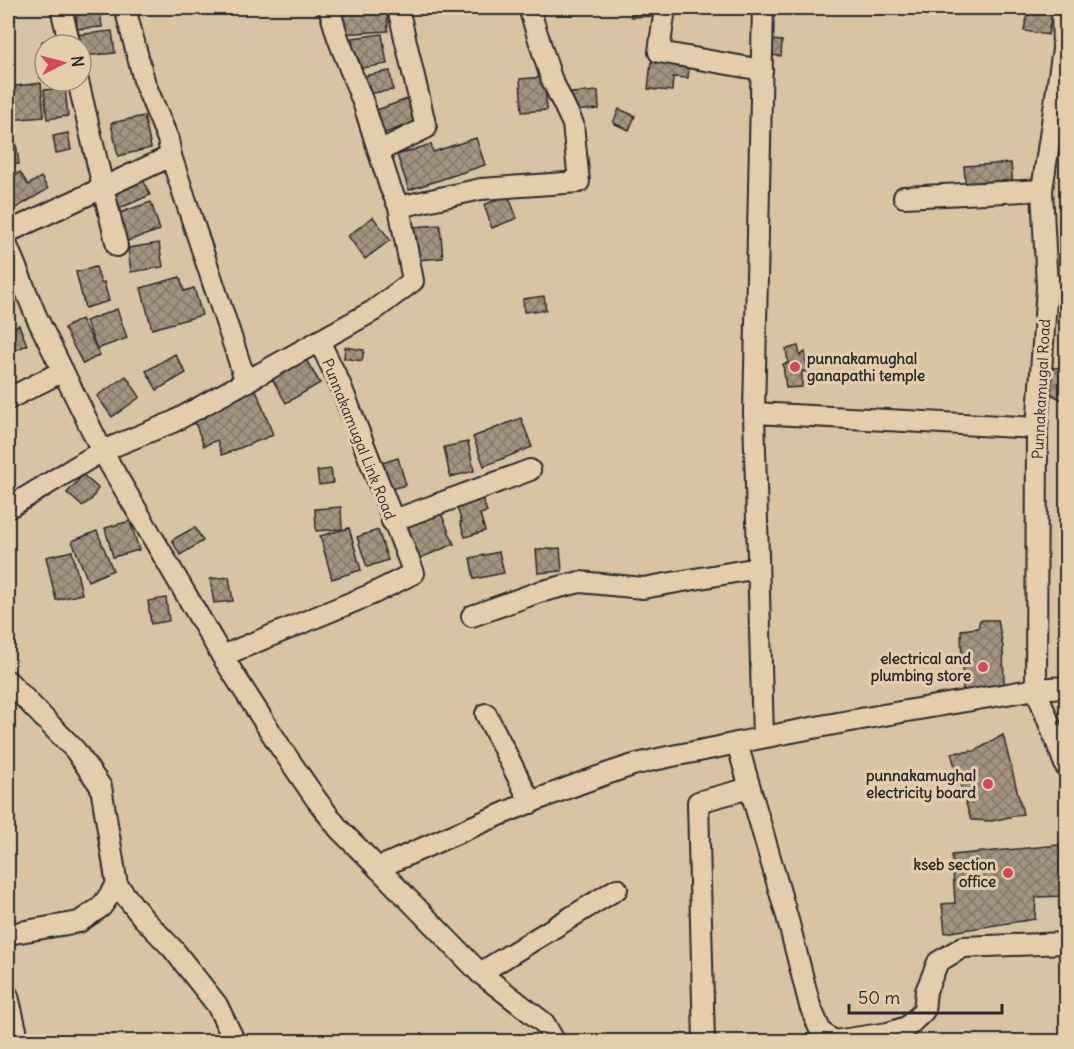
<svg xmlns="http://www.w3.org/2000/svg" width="1074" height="1049" viewBox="0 0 1074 1049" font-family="Delius,sans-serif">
	<defs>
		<pattern id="building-cross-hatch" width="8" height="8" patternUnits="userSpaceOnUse" patternTransform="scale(1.5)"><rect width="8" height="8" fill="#a39480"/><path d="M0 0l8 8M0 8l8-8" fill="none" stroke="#857969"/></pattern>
	</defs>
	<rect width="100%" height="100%" fill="#d9c3a5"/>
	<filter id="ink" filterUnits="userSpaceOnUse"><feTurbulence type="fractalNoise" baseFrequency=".0167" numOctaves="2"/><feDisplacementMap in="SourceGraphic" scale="12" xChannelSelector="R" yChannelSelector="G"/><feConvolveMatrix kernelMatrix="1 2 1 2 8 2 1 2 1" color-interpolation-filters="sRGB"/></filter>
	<g filter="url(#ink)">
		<g fill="url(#building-cross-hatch)" stroke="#2b2b2b" stroke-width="1.5">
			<polygon points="76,8 100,8 102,27 77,29"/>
			<polygon points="387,8 388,31 341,34 339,9"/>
			<polygon points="631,8 656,8 657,16 631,17"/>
			<polygon points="1028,8 1053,8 1048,35 1024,31"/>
			<polygon points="112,31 115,53 81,56 81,45 76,45 75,35"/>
			<polygon points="382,34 387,64 356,69 352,38"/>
			<polygon points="771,40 782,41 781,56 770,55"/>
			<polygon points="42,41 57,42 57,45 45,45 45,79 40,78"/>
			<polygon points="651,62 689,66 688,78 673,77 672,91 648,89"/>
			<polygon points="390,71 393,90 366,94 363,76"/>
			<polygon points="544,77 547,110 522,112 520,79"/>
			<polygon points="41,83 44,117 8,120 8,87"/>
			<polygon points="65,88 68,116 47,119 44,90"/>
			<polygon points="598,91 599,109 572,111 571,93"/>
			<polygon points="410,98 418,121 382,134 374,111"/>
			<polygon points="619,109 635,116 629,130 613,123"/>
			<polygon points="144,116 151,148 118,156 111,123"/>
			<polygon points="68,133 71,150 56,153 53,136"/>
			<polygon points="476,138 485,165 409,190 397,155 431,144 433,152"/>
			<polygon points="16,142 19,164 8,165 8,143"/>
			<polygon points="1011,163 1013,186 966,190 964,166"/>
			<polygon points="20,172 28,185 41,177 48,189 11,211 8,204 8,179"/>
			<polygon points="142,177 150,195 116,210 108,192"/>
			<polygon points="508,195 517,218 492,228 484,205"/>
			<polygon points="151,202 160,230 127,241 119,213"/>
			<polygon points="373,217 390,240 365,259 348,236"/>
			<polygon points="440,225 443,258 416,260 413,227"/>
			<polygon points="159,243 163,267 131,272 128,248"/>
			<polygon points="96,267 101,283 104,282 109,301 85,308 76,272"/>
			<polygon points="180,277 184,291 194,288 202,315 152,329 141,288"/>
			<polygon points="544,296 546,310 524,312 523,299"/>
			<polygon points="117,309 127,338 97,349 86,321"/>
			<polygon points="81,319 100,355 83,364 64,328"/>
			<polygon points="19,325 27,345 8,353 8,330"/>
			<polygon points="798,346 800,356 805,352 807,372 802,371 802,387 786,388 783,364 788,363 786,349"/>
			<polygon points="345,347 364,350 362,361 344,358"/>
			<polygon points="175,354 186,373 157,390 146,371"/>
			<polygon points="303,355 320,383 286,403 270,375"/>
			<polygon points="1061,367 1064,387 1064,401 1045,391 1046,369"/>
			<polygon points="126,376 140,397 112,417 97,396"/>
			<polygon points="256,390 273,435 222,455 217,440 204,446 192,415"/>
			<polygon points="521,418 532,447 484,466 473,437"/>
			<polygon points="468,442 474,471 450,477 444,447"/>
			<polygon points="398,458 406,485 386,490 379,464"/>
			<polygon points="331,469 333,483 319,485 317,471"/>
			<polygon points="83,475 98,488 92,499 82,506 67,493"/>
			<polygon points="480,490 487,512 480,514 485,531 465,537 460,522 462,522 454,499"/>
			<polygon points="438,506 454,544 418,559 403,521"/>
			<polygon points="341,507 342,529 316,531 315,509"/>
			<polygon points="130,521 139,550 113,557 105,528"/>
			<polygon points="195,527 203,541 180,555 172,540"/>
			<polygon points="349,528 361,570 332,579 320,536"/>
			<polygon points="378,530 388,560 367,567 357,537"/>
			<polygon points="97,531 113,570 88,581 72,541"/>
			<polygon points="560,548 562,571 538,573 536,550"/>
			<polygon points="72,551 82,594 56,600 46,557"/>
			<polygon points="499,552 504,573 474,579 470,558"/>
			<polygon points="229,577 233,601 214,603 210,579"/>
			<polygon points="166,598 169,621 151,624 148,601"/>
			<polygon points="980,620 998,620 1003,647 1004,686 963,692 961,630 978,628"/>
			<polygon points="1003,735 1023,814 992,821 971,820 951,753 975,751"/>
			<polygon points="1059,845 1066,896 1036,897 1035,919 945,933 942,904 955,903 952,855"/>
		</g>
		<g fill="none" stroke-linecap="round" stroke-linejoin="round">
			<defs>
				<g id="minor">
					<polyline points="61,8 70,45"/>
					<polyline points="125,8 145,84 168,139 171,156 246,382"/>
					<polyline points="665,8 659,52 762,70"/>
					<polyline points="763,8 754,413 763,737"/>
					<polyline points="1062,8 1063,49 1042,190 1047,287 1037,428 1036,689 1066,767"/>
					<polyline points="78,81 117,246"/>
					<polyline points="379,151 426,128 398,8"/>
					<polyline points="904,197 1042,190"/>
					<polyline points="399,207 481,189 579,182 573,124 551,78 529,8"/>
					<polyline points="8,232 171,156"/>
					<path d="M8 248 37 318 102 451 222 656 281 748 316 799 339 829 378 868C461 831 544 794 630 766 661 757 692 753 723 746 827 723 932 707 1036 689L1066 687"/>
					<polyline points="1047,287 1066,285"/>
					<polyline points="8,399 63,371"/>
					<polyline points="754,413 1037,428"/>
					<polyline points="8,508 102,451 173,422 319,341"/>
					<polyline points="392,521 530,470"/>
					<polyline points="472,616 539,592 580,582 643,588 758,568"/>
					<polyline points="222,656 372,594 414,573 340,384 319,341 373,311 413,281 399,207 390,187 364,105 338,38 329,8"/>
					<polyline points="8,681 75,750 101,787 117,885 143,918 173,949 217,1005 235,1042"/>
					<polyline points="486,714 531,803"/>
					<polyline points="737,743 788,920 810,1006 821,1032 834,1041 888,1033 907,1027 924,1011 926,991 938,962 963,947 1066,943"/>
					<polyline points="378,868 480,973 544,1023 555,1042"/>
					<polyline points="8,934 79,922 101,907 117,885"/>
					<polyline points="480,973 617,889"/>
					<polyline points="8,996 16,1030 15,1042"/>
					<polyline points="704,1042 698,802 750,788"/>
				</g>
			</defs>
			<use href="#minor" stroke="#2b2b2b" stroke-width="24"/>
			<use href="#minor" stroke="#e4cdad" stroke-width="20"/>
		</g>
	</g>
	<g fill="#d1495b" stroke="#e4cdad" stroke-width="2">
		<circle cx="795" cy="367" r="6"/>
		<circle cx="983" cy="667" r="6"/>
		<circle cx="988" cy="784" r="6"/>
		<circle cx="1008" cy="873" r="6"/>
	</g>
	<g text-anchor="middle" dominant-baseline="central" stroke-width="6" stroke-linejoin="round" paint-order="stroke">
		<g font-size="15" font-weight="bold" fill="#2b2b2b" stroke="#e4cdad" text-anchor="end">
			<text x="807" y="358" text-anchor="start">punnakamughal<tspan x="807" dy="17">ganapathi temple</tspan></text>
			<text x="971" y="658">electrical and<tspan x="971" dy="17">plumbing store</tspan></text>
			<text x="976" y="775">punnakamughal<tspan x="976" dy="17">electricity board</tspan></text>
			<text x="996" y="864">kseb section<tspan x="996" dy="17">office</tspan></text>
		</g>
		<g font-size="15" fill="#2b2b2b" stroke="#e4cdad">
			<text transform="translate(1041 389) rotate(-87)">Punnakamugal Road</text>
			<text transform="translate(359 439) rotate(68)">Punnakamugal Link Road</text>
		</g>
	</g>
	<rect width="1074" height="1049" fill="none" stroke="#e4cdad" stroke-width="30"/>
	<rect x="15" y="15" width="1044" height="1019" fill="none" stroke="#2b2b2b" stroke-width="2" filter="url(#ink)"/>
	<g transform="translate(63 63) rotate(84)"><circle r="28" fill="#e4cdad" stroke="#9a8c79" stroke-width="1.5"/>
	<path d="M0-4.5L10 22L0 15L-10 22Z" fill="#d1495b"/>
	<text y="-9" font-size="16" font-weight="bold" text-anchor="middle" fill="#2b2b2b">N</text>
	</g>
	<path d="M849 1004v9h153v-9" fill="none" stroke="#2b2b2b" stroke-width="3"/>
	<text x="858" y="1004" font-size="18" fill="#2b2b2b" stroke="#e4cdad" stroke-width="4.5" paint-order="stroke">50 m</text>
</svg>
